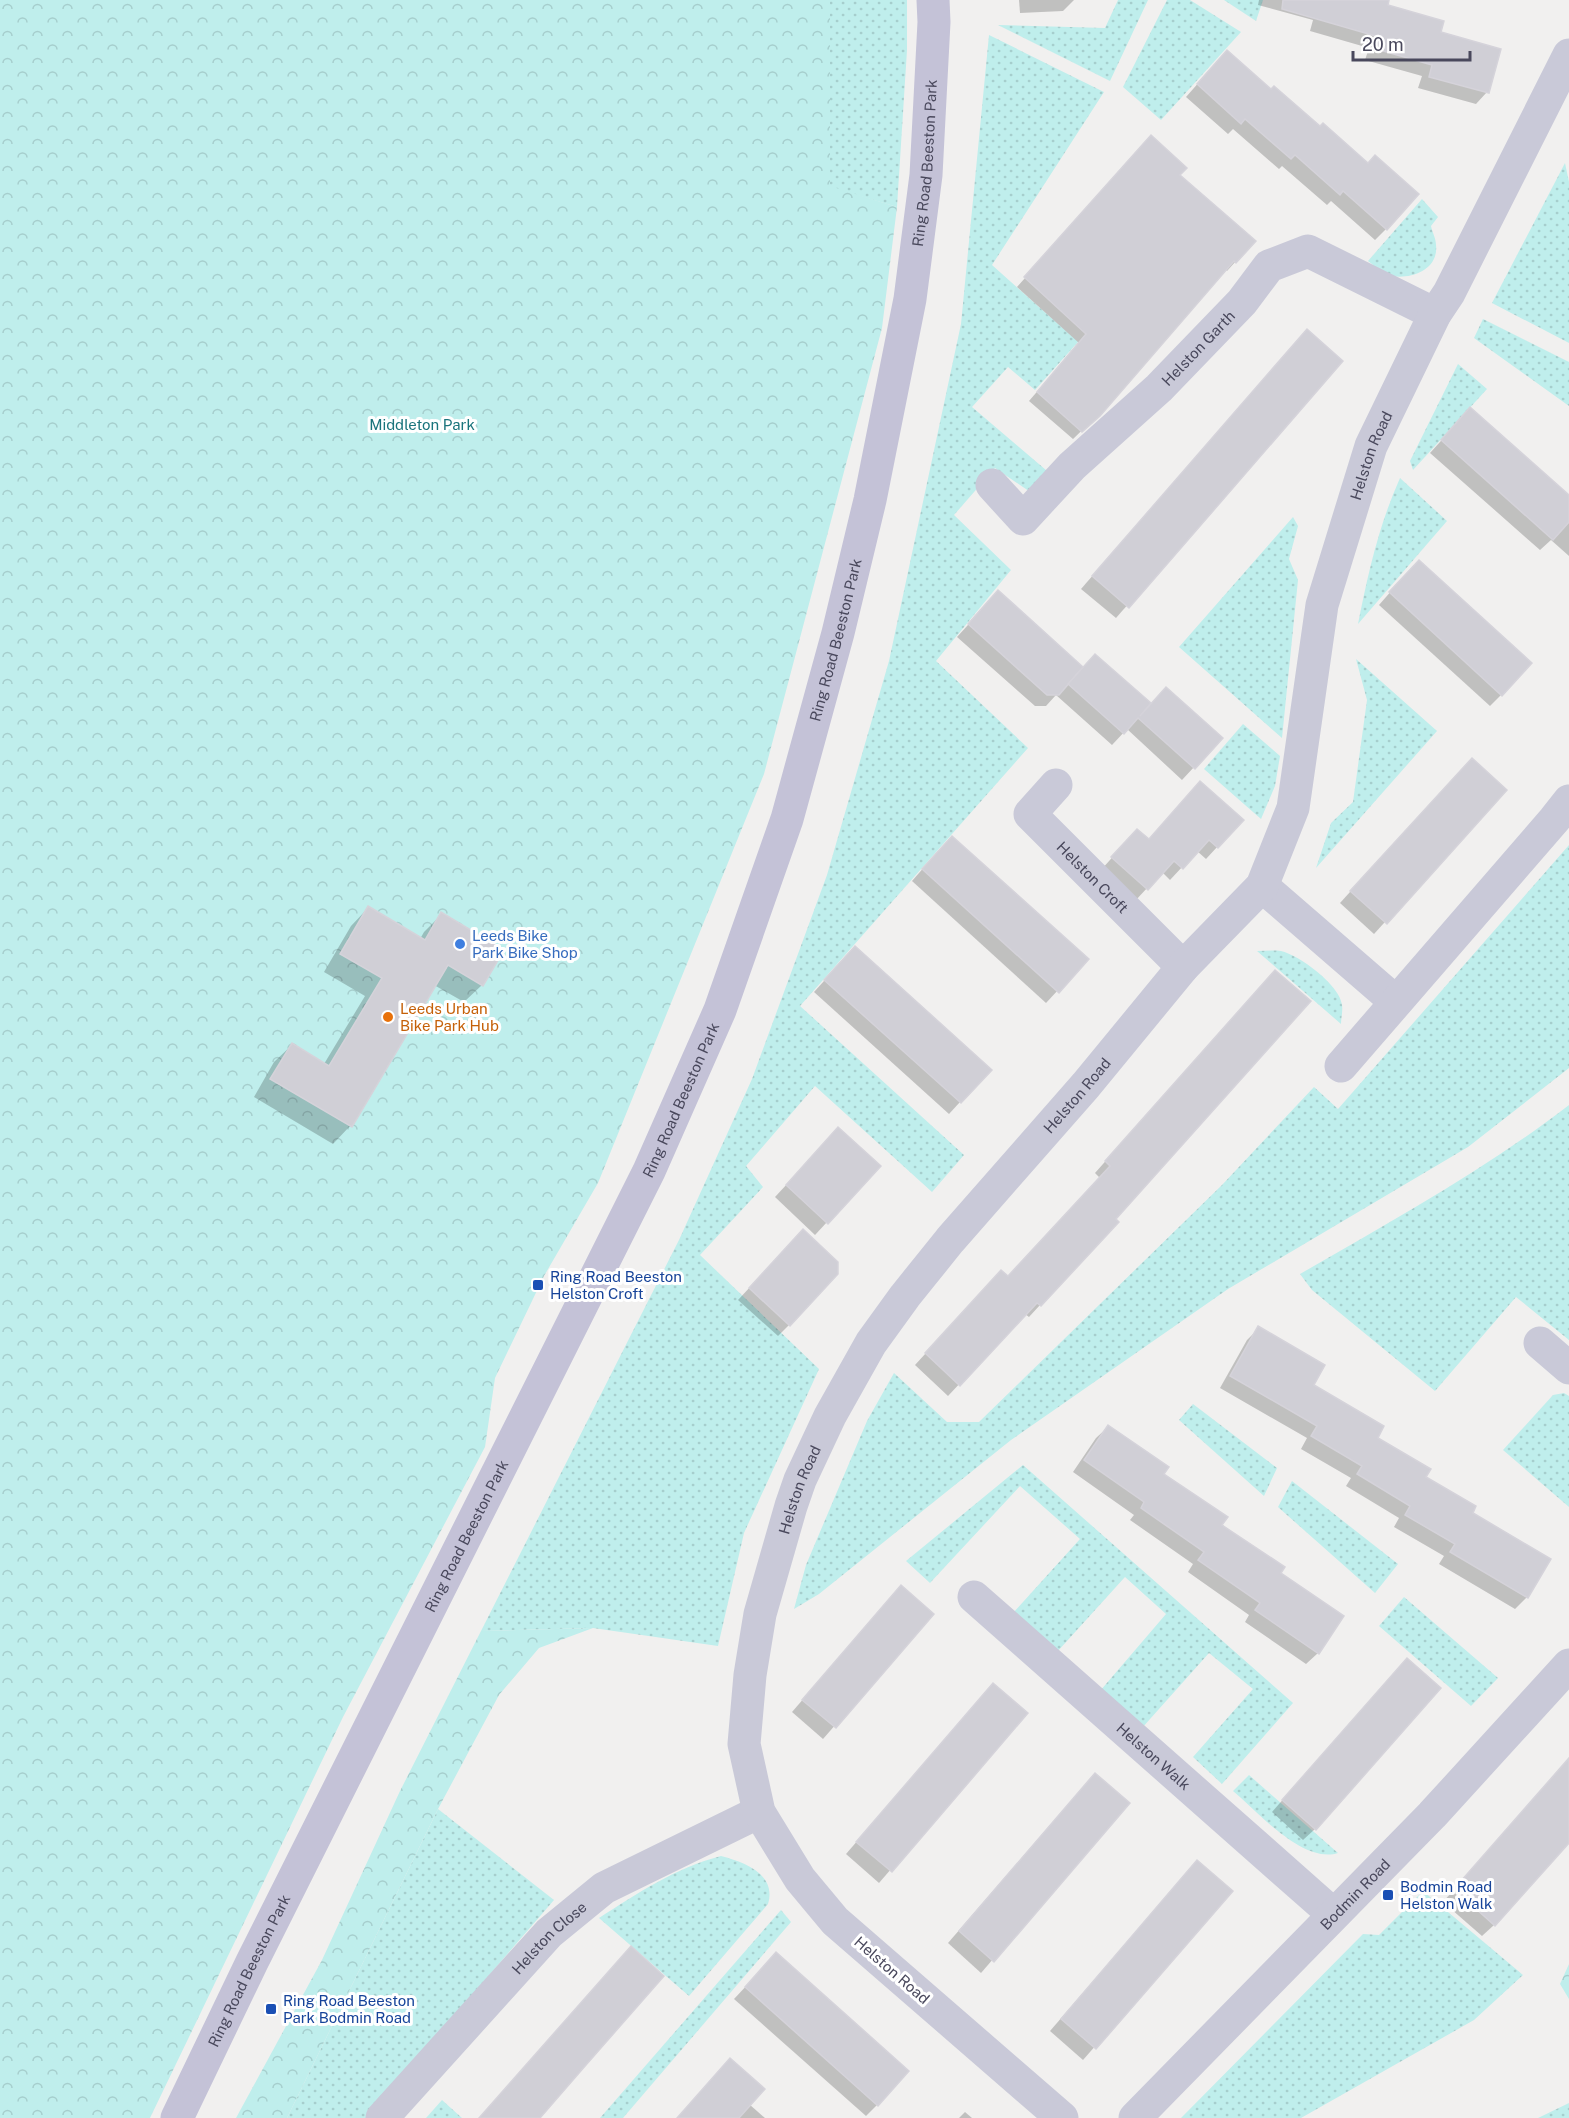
<svg xmlns="http://www.w3.org/2000/svg" width="1569" height="2118" viewBox="0 0 1569 2118" font-family="'Public Sans',sans-serif">
	<defs>
		<pattern id="grass-dots" width="8" height="8" patternUnits="userSpaceOnUse" patternTransform="scale(1.5)"><rect width="8" height="8" fill="#bfeeec"/><path d="M2 2h.1M6 6h.1" fill="none" stroke="#a6cecd" stroke-width="1.8" stroke-linecap="round"/></pattern>
		<pattern id="forest-crowns" width="20" height="18" patternUnits="userSpaceOnUse" patternTransform="scale(1.5)"><rect width="20" height="18" fill="#bfeeec"/><path d="M2 6a3 3 0 1 1 6 0M12 15a3 3 0 1 1 6 0" fill="none" stroke="#a6cecd"/></pattern>
	</defs>
	<rect width="100%" height="100%" fill="#f1f0ef"/>
	<g fill="url(#grass-dots)">
		<polygon points="830,0 907,0 907,50 897,207 830,187"/>
		<polygon points="1118,0 1148,0 1110,81 998,25 1105,28"/>
		<polygon points="1167,0 1190,0 1241,32 1161,120 1123,87"/>
		<polygon points="1224,0 1263,0 1256,21"/>
		<polygon points="989,35 1104,92 992,265 1078,342 1035,390 1008,367 972,407 1060,482 1042,500 995,468 954,515 1011,570 936,661 1028,748 800,1006 964,1155 932,1192 815,1086 746,1166 763,1187 700,1255 819,1369 744,1533 718,1646 593,1628 481,1631 679,1240 752,1079 827,875 889,661 961,324"/>
		<polygon points="1565,163 1569,182 1569,343 1492,303"/>
		<path d="M1422 199 1438 217 1431 226C1432 232 1436 238 1436 245 1439 271 1408 281 1387 275 1380 273 1374 265 1368 261Z"/>
		<polygon points="1483,319 1569,362 1569,406 1474,338"/>
		<polygon points="1458,364 1487,389 1413,470 1410,461"/>
		<path d="M1400 478 1447 521 1358 624C1368 573 1379 525 1400 478Z"/>
		<polygon points="1293,517 1298,526 1289,559 1298,580 1282,738 1179,647"/>
		<polygon points="1356,659 1437,731 1316,868 1331,823 1353,802 1367,700"/>
		<polygon points="1243,724 1280,756 1275,786 1261,819 1204,769"/>
		<polygon points="1569,845 1569,1068 1468,1147 1228,1289 1011,1440 819,1594 794,1609 806,1565 867,1421 894,1373 947,1422 979,1422 1222,1185 1314,1087 1338,1109"/>
		<path d="M1257 951C1265 951 1273 950 1281 951 1299 955 1340 985 1342 1005 1343 1011 1341 1018 1341 1024Z"/>
		<path d="M1569 1105V1340L1516 1297 1435 1391 1312 1290 1300 1274C1392 1221 1485 1170 1569 1105Z"/>
		<polygon points="1564,1393 1569,1396 1569,1507 1503,1450 1553,1395"/>
		<polygon points="1193,1404 1277,1468 1264,1496 1179,1420"/>
		<polygon points="1023,1465 1293,1703 1222,1784 1193,1757 1253,1689 1209,1653 1142,1728 1100,1691 1166,1614 1125,1577 1057,1652 1013,1613 1080,1539 1020,1486 930,1583 906,1561"/>
		<polygon points="1292,1481 1398,1564 1375,1593 1278,1507"/>
		<polygon points="1404,1597 1498,1678 1471,1706 1379,1626"/>
		<path d="M1249 1775 1338 1853C1303 1864 1258 1812 1233 1791Z"/>
		<polygon points="438,1809 554,1900 366,2118 287,2118"/>
		<path d="M721 1856C744 1862 777 1874 768 1904L689 1996 599 1918C638 1893 675 1868 721 1856Z"/>
		<polygon points="1423,1891 1523,1975 1474,2020 1301,2118 1181,2118 1363,1934 1379,1935"/>
		<polygon points="781,1910 791,1922 623,2118 600,2118"/>
		<polygon points="442,2100 462,2118 426,2118"/>
		<polygon points="1569,2103 1569,2118 1538,2118"/>
	</g>
	<g fill="url(#forest-crowns)">
		<polygon points="0,0 830,0 830,186 897,207 882,328 764,774 598,1183 544,1276 495,1378 485,1447 343,1717 150,2118 0,2118"/>
		<polygon points="593,1628 539,1648 499,1695 438,1809 287,2118 236,2118 322,1960 400,1791 481,1631"/>
		<polygon points="1569,1964 1569,1999 1560,1984"/>
	</g>
	<g fill="#0003">
		<polygon points="1019,0 1074,0 1063,11 1020,13"/>
		<polygon points="1259,0 1388,0 1386,6 1439,33 1487,92 1476,104 1418,88 1422,76 1365,60 1369,48 1310,31 1313,20 1258,5"/>
		<polygon points="1216,63 1271,91 1386,229 1375,240 1331,201 1327,205 1282,166 1279,169 1233,129 1228,134 1186,97"/>
		<polygon points="1143,146 1254,241 1227,271 1225,269 1103,410 1073,439 1029,401 1079,343 1017,287"/>
		<polygon points="1295,343 1341,362 1116,618 1081,589"/>
		<polygon points="1459,421 1569,497 1569,556 1551,540 1540,550 1430,453"/>
		<polygon points="1407,573 1501,695 1490,706 1379,605"/>
		<polygon points="998,592 1083,668 1095,656 1151,705 1221,738 1182,780 1127,729 1112,745 1056,695 1046,706 1035,706 957,637"/>
		<polygon points="1460,771 1505,790 1374,934 1340,903"/>
		<polygon points="1200,783 1242,820 1206,859 1197,851 1170,880 1162,872 1135,901 1101,870 1126,842 1148,840"/>
		<polygon points="940,849 1087,959 1046,1003 912,881"/>
		<polygon points="368,908 420,939 424,932 442,914 482,985 464,1002 434,985 350,1126 333,1144 254,1097 274,1062 292,1045 324,1064 365,996 324,972 351,926"/>
		<polygon points="843,960 960,1102 949,1114 814,992"/>
		<polygon points="1264,983 1114,1219 1040,1305 1029,1317 1025,1314 948,1396 915,1365 990,1283 1008,1278 1100,1178 1095,1173"/>
		<polygon points="827,1141 879,1166 815,1235 775,1197"/>
		<polygon points="791,1243 789,1325 778,1336 738,1300"/>
		<polygon points="1259,1328 1312,1385 1471,1514 1527,1597 1515,1609 1439,1564 1444,1556 1394,1527 1399,1518 1346,1486 1351,1478 1301,1449 1307,1438 1220,1388 1247,1340"/>
		<polygon points="1108,1427 1279,1573 1318,1653 1306,1664 1245,1622 1249,1615 1188,1572 1193,1564 1130,1520 1134,1515 1073,1472 1096,1438"/>
		<polygon points="890,1599 932,1614 823,1739 792,1712"/>
		<polygon points="1395,1672 1315,1829 1303,1840 1272,1812"/>
		<polygon points="982,1697 1026,1713 879,1883 846,1854"/>
		<polygon points="1569,1759 1569,1827 1494,1925 1482,1936 1443,1902"/>
		<polygon points="1084,1786 1128,1803 981,1973 948,1943"/>
		<polygon points="1186,1874 1231,1891 1083,2060 1050,2031"/>
		<polygon points="765,1966 877,2105 866,2116 734,1999"/>
		<polygon points="749,2104 765,2118 678,2118"/>
		<polygon points="965,2112 972,2118 959,2118"/>
	</g>
	<g fill="#d0cfd6" stroke="#d5d3da" stroke-width="1.5">
		<polygon points="1283,0 1389,0 1388,5 1444,21 1441,32 1501,49 1489,93 1429,77 1432,65 1376,49 1379,37 1282,9"/>
		<polygon points="1227,50 1271,89 1274,86 1320,126 1323,123 1368,163 1375,155 1419,194 1387,230 1343,191 1340,195 1295,155 1291,159 1245,119 1241,124 1197,84"/>
		<polygon points="1151,135 1187,168 1180,175 1256,241 1236,263 1234,261 1100,416 1082,432 1037,392 1086,334 1024,277"/>
		<polygon points="1307,329 1343,361 1129,608 1092,576"/>
		<polygon points="1470,407 1569,495 1569,522 1553,540 1441,440"/>
		<polygon points="1419,560 1532,663 1502,696 1389,592"/>
		<polygon points="998,590 1083,667 1059,695 1047,695 968,624"/>
		<polygon points="1095,654 1151,703 1140,716 1166,687 1223,738 1195,769 1138,718 1124,734 1068,684"/>
		<polygon points="1472,758 1507,790 1387,924 1350,891"/>
		<polygon points="1200,781 1244,820 1218,848 1209,840 1183,869 1174,861 1148,890 1111,857 1137,829 1149,839"/>
		<polygon points="952,836 1089,959 1059,993 922,869"/>
		<polygon points="368,906 425,940 441,912 504,950 483,986 448,965 352,1127 270,1079 292,1043 329,1066 382,978 340,954"/>
		<polygon points="855,946 992,1070 961,1103 824,980"/>
		<polygon points="1275,970 1311,1001 1116,1219 1119,1222 1041,1306 1037,1303 960,1386 925,1353 1001,1270 1008,1276 1110,1166 1105,1161"/>
		<polygon points="838,1127 881,1166 828,1224 786,1185"/>
		<polygon points="803,1229 838,1262 838,1274 790,1326 749,1288"/>
		<polygon points="1258,1326 1325,1365 1314,1385 1384,1426 1378,1438 1431,1469 1426,1477 1476,1506 1473,1513 1551,1559 1528,1598 1450,1552 1455,1544 1405,1515 1410,1506 1357,1474 1362,1466 1311,1436 1317,1426 1230,1376"/>
		<polygon points="1108,1425 1169,1467 1164,1474 1228,1517 1222,1525 1285,1567 1281,1573 1344,1616 1319,1654 1255,1610 1260,1603 1198,1560 1204,1552 1141,1508 1144,1502 1084,1460"/>
		<polygon points="901,1585 934,1614 836,1728 802,1700"/>
		<polygon points="1407,1658 1441,1688 1316,1830 1282,1800"/>
		<polygon points="993,1683 1028,1713 892,1872 856,1842"/>
		<polygon points="1569,1758 1569,1843 1495,1926 1454,1889"/>
		<polygon points="1095,1773 1130,1803 994,1962 959,1931"/>
		<polygon points="1197,1860 1233,1891 1096,2049 1061,2019"/>
		<polygon points="631,1946 664,1976 586,2065 540,2118 479,2118"/>
		<polygon points="776,1952 909,2071 878,2106 745,1987"/>
		<polygon points="730,2058 765,2089 739,2118 677,2118"/>
	</g>
	<g fill="none" stroke-linecap="round" stroke-linejoin="round">
		<g stroke="#c9c9d8" stroke-width="33">
			<path id="s1" d="M992 485 1023 519 1072 466 1159 388 1242 302 1269 266 1308 251 1435 314"/>
			<path id="s2" d="M1056 785 1030 814 1183 967"/>
			<polyline points="1262,886 1396,1002"/>
			<polyline points="1341,1066 1554,820 1569,801"/>
			<polyline points="1540,1343 1569,1368"/>
			<path id="s3" d="M974 1597 1333 1914"/>
			<path id="s4" d="M382 2118 549 1933 604 1888 759 1812"/>
			<path id="s5" d="M1062 2118 835 1921 800 1879 759 1812 744 1744 750 1675 760 1614 791 1506 800 1480 830 1416 871 1343 905 1296 950 1240 1086 1085 1183 967 1262 886 1293 808 1322 605 1371 446 1435 314 1449 293 1569 55"/>
			<path id="s6" d="M1135 2118 1432 1815 1569 1665"/>
		</g>
		<path stroke="#c4c2d7" stroke-width="33" id="s7" d="M177 2118 252 1962 649 1171 720 1010 787 819 838 633 870 500 910 299 926 175 934 22 933 0"/>
	</g>
	<circle fill="#3f7fe0" stroke="#fff" stroke-width="2" cx="460" cy="944" r="6"/>
	<circle fill="#e8710a" stroke="#fff" stroke-width="2" cx="388" cy="1017" r="6"/>
	<g fill="#1a4fb4" stroke="#fff" stroke-width="2">
		<rect x="532" y="1279" width="12" height="12" rx="3"/>
		<rect x="1382" y="1889" width="12" height="12" rx="3"/>
		<rect x="265" y="2003" width="12" height="12" rx="3"/>
	</g>
	<g text-anchor="middle" dominant-baseline="central" stroke-width="6" stroke-linejoin="round" paint-order="stroke">
		<g font-size="15" fill="#49485c" stroke="#fff">
			<text stroke="none"><textPath href="#s7" startOffset="2108">Ring Road Beeston Park</textPath></text>
			<text stroke="none"><textPath href="#s1" startOffset="291">Helston Garth</textPath></text>
			<text stroke="none"><textPath href="#s5" startOffset="1977">Helston Road</textPath></text>
			<text stroke="none"><textPath href="#s7" startOffset="1622">Ring Road Beeston Park</textPath></text>
			<text stroke="none"><textPath href="#s2" startOffset="128">Helston Croft</textPath></text>
			<text stroke="none"><textPath href="#s5" startOffset="1251">Helston Road</textPath></text>
			<text stroke="none"><textPath href="#s7" startOffset="1136">Ring Road Beeston Park</textPath></text>
			<text stroke="none"><textPath href="#s5" startOffset="765">Helston Road</textPath></text>
			<text stroke="none"><textPath href="#s7" startOffset="650">Ring Road Beeston Park</textPath></text>
			<text stroke="none"><textPath href="#s3" startOffset="240">Helston Walk</textPath></text>
			<text stroke="none"><textPath href="#s6" startOffset="314">Bodmin Road</textPath></text>
			<text stroke="none"><textPath href="#s4" startOffset="246">Helston Close</textPath></text>
			<text transform="translate(892 1970) rotate(41)">Helston Road</text>
			<text stroke="none"><textPath href="#s7" startOffset="164">Ring Road Beeston Park</textPath></text>
		</g>
		<g font-size="15" fill="#1a747c" stroke="#fff">
			<text x="422" y="424">Middleton Park</text>
		</g>
		<g font-size="15" fill="#366cbe" stroke="#fff" text-anchor="start">
			<text x="472" y="935">Leeds Bike<tspan x="472" dy="17">Park Bike Shop</tspan></text>
		</g>
		<g font-size="15" fill="#c56008" stroke="#fff" text-anchor="start">
			<text x="400" y="1008">Leeds Urban<tspan x="400" dy="17">Bike Park Hub</tspan></text>
		</g>
		<g font-size="15" fill="#164399" stroke="#fff" text-anchor="start">
			<text x="550" y="1276">Ring Road Beeston<tspan x="550" dy="17">Helston Croft</tspan></text>
			<text x="1400" y="1886">Bodmin Road<tspan x="1400" dy="17">Helston Walk</tspan></text>
			<text x="283" y="2000">Ring Road Beeston<tspan x="283" dy="17">Park Bodmin Road</tspan></text>
		</g>
	</g>
	<path d="M1353 51v9h117v-9" fill="none" stroke="#49485c" stroke-width="3"/>
	<text x="1362" y="51" font-size="18" fill="#49485c" stroke="#ffffff" stroke-width="4.5" paint-order="stroke">20 m</text>
</svg>
